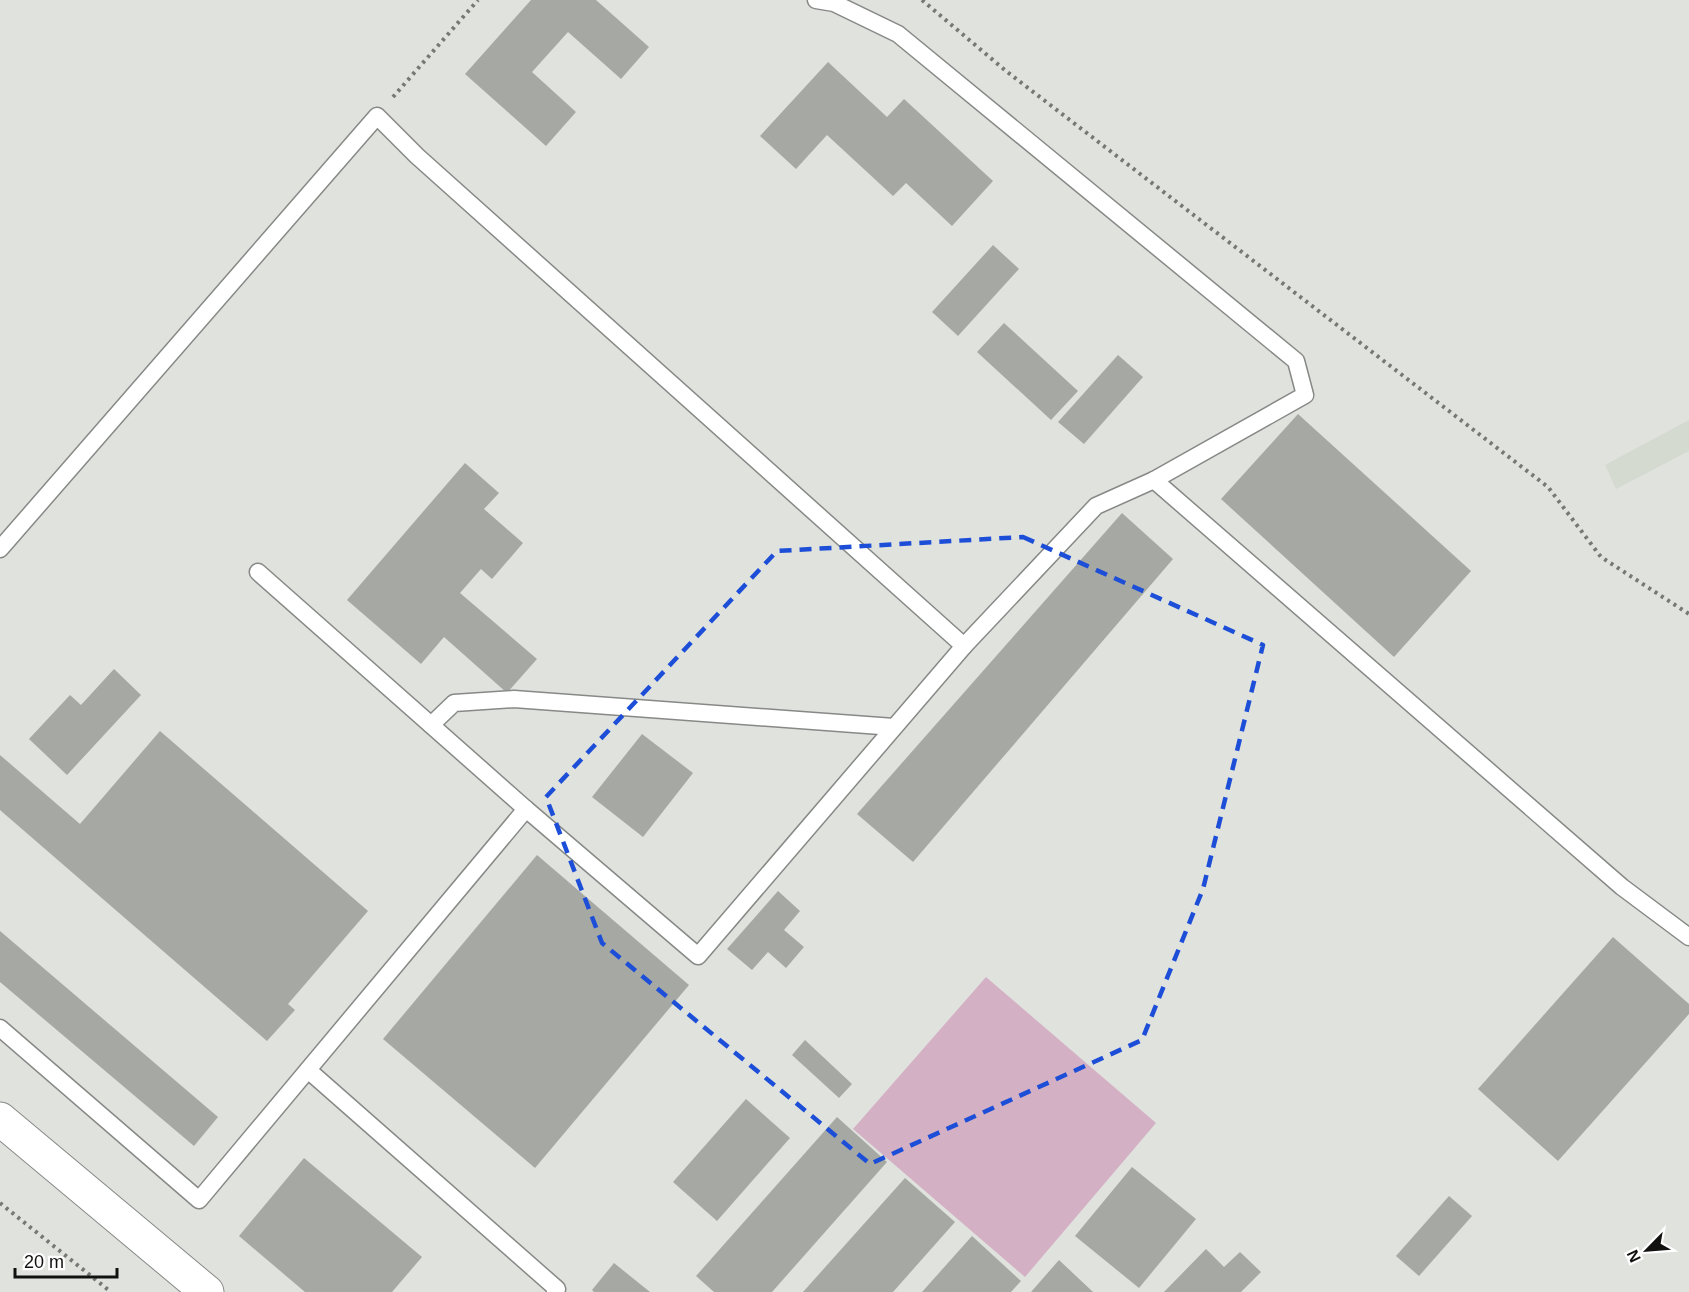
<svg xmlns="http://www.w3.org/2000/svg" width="1689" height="1292" viewBox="0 0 1689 1292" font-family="Helvetica,sans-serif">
	<rect width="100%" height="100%" fill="#e0e2de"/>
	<polygon fill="#d4dacf" points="1689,420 1689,451 1616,489 1605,465"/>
	<polygon fill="#d4b0c4" points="986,977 1156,1123 1025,1277 853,1129"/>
	<g fill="#a6a8a4">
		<polygon points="531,0 596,0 649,47 621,79 568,32 532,72 576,112 546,146 465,74"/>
		<polygon points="828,62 887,117 904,99 993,181 952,226 906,183 893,196 827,135 796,169 760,136"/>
		<polygon points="993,245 1019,269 958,336 932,312"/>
		<polygon points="1004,323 1078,391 1051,420 977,352"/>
		<polygon points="1118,355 1143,377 1084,444 1058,422"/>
		<polygon points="1298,414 1471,571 1394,657 1221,499"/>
		<polygon points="465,463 499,493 484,509 523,543 492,579 481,569 460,593 537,659 507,693 444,637 421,664 347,600"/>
		<polygon points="1122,513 1173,559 913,862 857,814"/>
		<polygon points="114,669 141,695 67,775 29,739 70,695 81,705"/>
		<polygon points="160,731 368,911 288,1004 295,1010 267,1041 0,810 0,755 80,824"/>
		<polygon points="642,734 693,773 643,837 592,797"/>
		<polygon points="537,855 689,985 535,1168 383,1039"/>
		<polygon points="778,891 800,911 784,930 804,947 786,968 768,952 752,970 727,949"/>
		<polygon points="0,931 218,1117 194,1146 0,982"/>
		<polygon points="1613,937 1689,1004 1689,1014 1558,1161 1478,1089"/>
		<polygon points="805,1040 852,1084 839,1098 792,1055"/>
		<polygon points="746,1099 790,1138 717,1221 673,1182"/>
		<polygon points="837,1117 887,1162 772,1292 714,1292 696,1276"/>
		<polygon points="304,1158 422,1257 392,1292 305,1292 239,1236"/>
		<polygon points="1132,1167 1196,1219 1139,1288 1075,1236"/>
		<polygon points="905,1178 955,1222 893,1292 803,1292"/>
		<polygon points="1449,1196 1472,1216 1419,1276 1396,1256"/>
		<polygon points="972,1236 1021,1281 1011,1292 922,1292"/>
		<polygon points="1206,1249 1224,1267 1240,1252 1261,1272 1241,1292 1164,1292"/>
		<polygon points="1059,1260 1093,1292 1031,1292"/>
		<polygon points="614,1263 650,1292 594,1292 592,1290"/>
	</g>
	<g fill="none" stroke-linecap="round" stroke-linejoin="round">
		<defs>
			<g id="service">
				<polyline points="1154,480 1622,887 1689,937"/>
				<polyline points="0,549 377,116 417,156 964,646"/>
				<polyline points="258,572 526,809"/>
				<polyline points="431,725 454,703 514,699 894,727"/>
				<polyline points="0,1028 199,1200 526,809 698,956 964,646 1096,506 1154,480 1305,395 1296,361 898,34 834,3 816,0"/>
				<polyline points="308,1070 557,1289 555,1292"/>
			</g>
			<polyline id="minor" points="0,1119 207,1292"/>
		</defs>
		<use href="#service" stroke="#878986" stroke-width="19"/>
		<use href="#minor" stroke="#878986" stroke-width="35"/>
		<g stroke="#777875" stroke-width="4" stroke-dasharray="3 4.5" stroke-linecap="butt">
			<polyline points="922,0 1006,71 1548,487 1601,557 1689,614"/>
			<polyline points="393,97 478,0"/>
			<polyline points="0,1203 111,1292"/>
		</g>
		<use href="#service" stroke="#fff" stroke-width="16"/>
		<use href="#minor" stroke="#fff" stroke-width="33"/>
	</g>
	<path fill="none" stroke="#1d4ed8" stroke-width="4.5" stroke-dasharray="12 8" stroke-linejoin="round" d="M1023 537 1263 645 1203 889 1142 1040 870 1164 602 943 546 797 777 551Z"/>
	<g transform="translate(1647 1250) rotate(245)" stroke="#ffffff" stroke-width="4.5" paint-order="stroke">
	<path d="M0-4.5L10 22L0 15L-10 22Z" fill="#111210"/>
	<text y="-9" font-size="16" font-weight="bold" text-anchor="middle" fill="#111210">N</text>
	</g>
	<path d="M15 1268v9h102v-9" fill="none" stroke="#111210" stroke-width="3"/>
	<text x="24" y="1268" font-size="18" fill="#111210" stroke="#ffffff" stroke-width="4.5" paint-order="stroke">20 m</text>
</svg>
